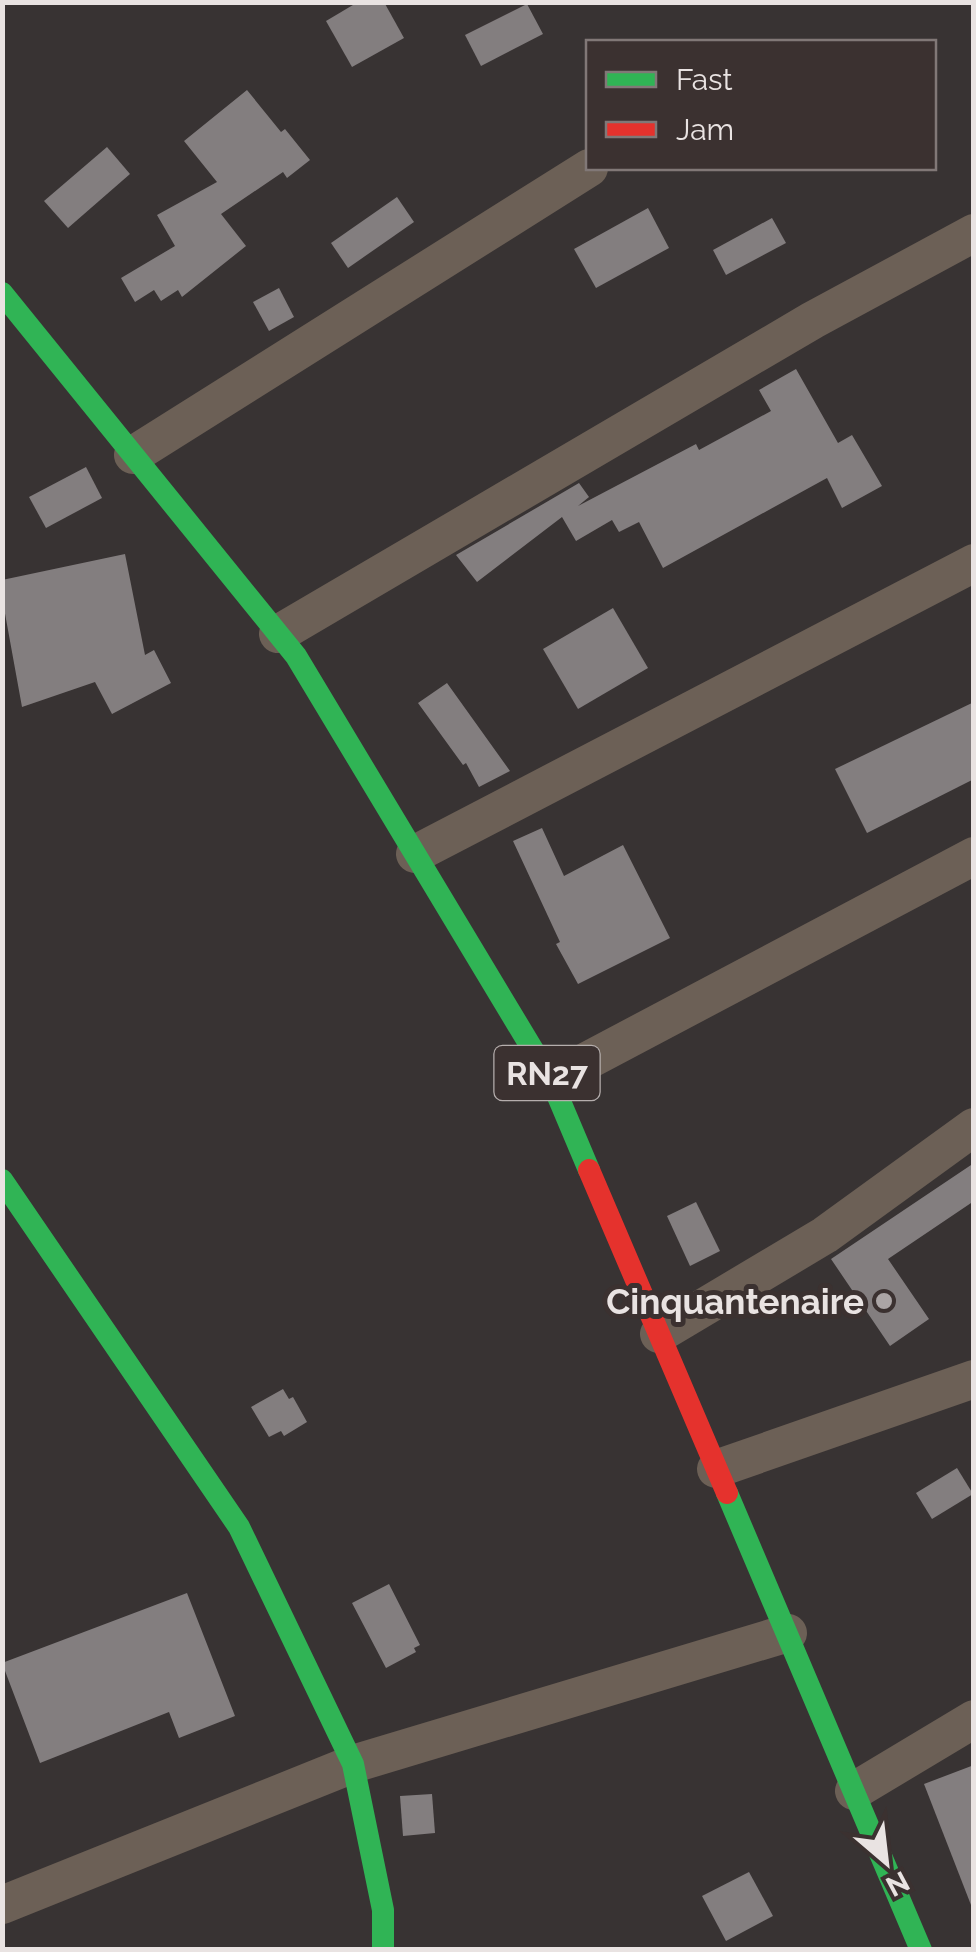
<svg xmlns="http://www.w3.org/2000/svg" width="976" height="1952" viewBox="0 0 976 1952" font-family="Raleway,sans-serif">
	<rect width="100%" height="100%" fill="#383333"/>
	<g fill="#837e7f">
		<polygon points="358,2 384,2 404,38 352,67 326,21"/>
		<polygon points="527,4 543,34 481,66 465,35"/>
		<polygon points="247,90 281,132 285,129 310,160 287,178 283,172 221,214 246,246 182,297 178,290 161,301 154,290 135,302 121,278 175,246 157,215 217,182 184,141"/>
		<polygon points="107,147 130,174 68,228 44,201"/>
		<polygon points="397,197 414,222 348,268 331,243"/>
		<polygon points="648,208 669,248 596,288 574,249"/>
		<polygon points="772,218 786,243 726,275 713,250"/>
		<polygon points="279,288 294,317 269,331 253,302"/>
		<polygon points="796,369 838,443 852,435 882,486 842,508 827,478 663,568 639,522 619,532 612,520 576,541 562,517 477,582 456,555 579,483 589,497 578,506 696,444 699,450 771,411 759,390"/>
		<polygon points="86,467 102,498 46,528 29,497"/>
		<polygon points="125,554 145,655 154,650 171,683 112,714 95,682 22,707 2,597 2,580"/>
		<polygon points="613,608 648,668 578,709 543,649"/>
		<polygon points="447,683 510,771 479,787 466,763 463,765 418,703"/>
		<polygon points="974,702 974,779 867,833 835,769"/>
		<polygon points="542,828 564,876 623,845 670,938 578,984 556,944 560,942 513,841"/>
		<polygon points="974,1163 974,1201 888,1259 929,1319 890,1346 831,1259"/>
		<polygon points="696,1202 720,1251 690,1266 667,1216"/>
		<polygon points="283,1389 289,1399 293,1397 307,1422 284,1436 281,1431 269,1437 251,1407"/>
		<polygon points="957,1468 973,1494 932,1519 916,1493"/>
		<polygon points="389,1584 420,1645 414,1648 416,1652 386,1668 352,1603"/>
		<polygon points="187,1593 235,1716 179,1738 169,1712 40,1763 2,1663"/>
		<polygon points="974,1765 974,1905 971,1905 924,1784"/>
		<polygon points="432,1794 435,1833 403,1836 400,1796"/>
		<polygon points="749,1872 773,1916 726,1941 702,1896"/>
	</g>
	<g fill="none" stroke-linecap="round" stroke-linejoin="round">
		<g stroke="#6c6056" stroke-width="38">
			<polyline points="133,455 589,168"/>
			<polyline points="278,634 813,320 974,233"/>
			<polyline points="415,854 974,563"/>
			<polyline points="551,1080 974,856"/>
			<polyline points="659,1334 825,1235 974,1127"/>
			<polyline points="716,1469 974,1379"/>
			<polyline points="854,1791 974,1719"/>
			<polyline points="2,1905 353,1764 788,1633"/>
		</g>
		<g stroke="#30b455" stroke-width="22">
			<polyline points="2,293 296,656 551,1080 589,1170"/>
			<polyline points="2,1180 239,1527 353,1764 383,1910 383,1950"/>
			<polyline points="727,1493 921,1950"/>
		</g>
		<polyline stroke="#e5322d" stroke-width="22" points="589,1170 727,1493"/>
	</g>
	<circle fill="#aba5a5" stroke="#3b3130" stroke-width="4" cx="884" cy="1301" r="10"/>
	<g text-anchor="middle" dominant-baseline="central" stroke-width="10" stroke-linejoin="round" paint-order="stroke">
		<rect fill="#3b3130" stroke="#b5aead" stroke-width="2.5" x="494.5" y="1046" width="105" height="54" rx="8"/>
		<g font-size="32" font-weight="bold" fill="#e9e3e2">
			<text x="547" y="1073">RN27</text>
		</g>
		<g font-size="35" font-weight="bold" fill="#e9e3e2" stroke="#3b3130" text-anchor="end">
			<text x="864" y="1301">Cinquantenaire</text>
		</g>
	</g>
	<rect width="976" height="1952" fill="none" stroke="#e9e3e2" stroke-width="10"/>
	<rect x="586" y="40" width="350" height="130" fill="#3b3130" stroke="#817877" stroke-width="2.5"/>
	<rect x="606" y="72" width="50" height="15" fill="#30b455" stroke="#817877" stroke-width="2.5"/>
	<text x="676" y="90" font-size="30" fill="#e9e3e2">Fast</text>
	<rect x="606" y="122" width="50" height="15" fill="#e5322d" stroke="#817877" stroke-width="2.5"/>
	<text x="676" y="140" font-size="30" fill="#e9e3e2">Jam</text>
	<g transform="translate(886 1862) rotate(152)" stroke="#3b3130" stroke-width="8" paint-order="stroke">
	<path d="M0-8L18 38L0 25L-18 38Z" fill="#e9e3e2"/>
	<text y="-15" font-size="28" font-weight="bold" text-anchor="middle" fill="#e9e3e2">N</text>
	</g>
</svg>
